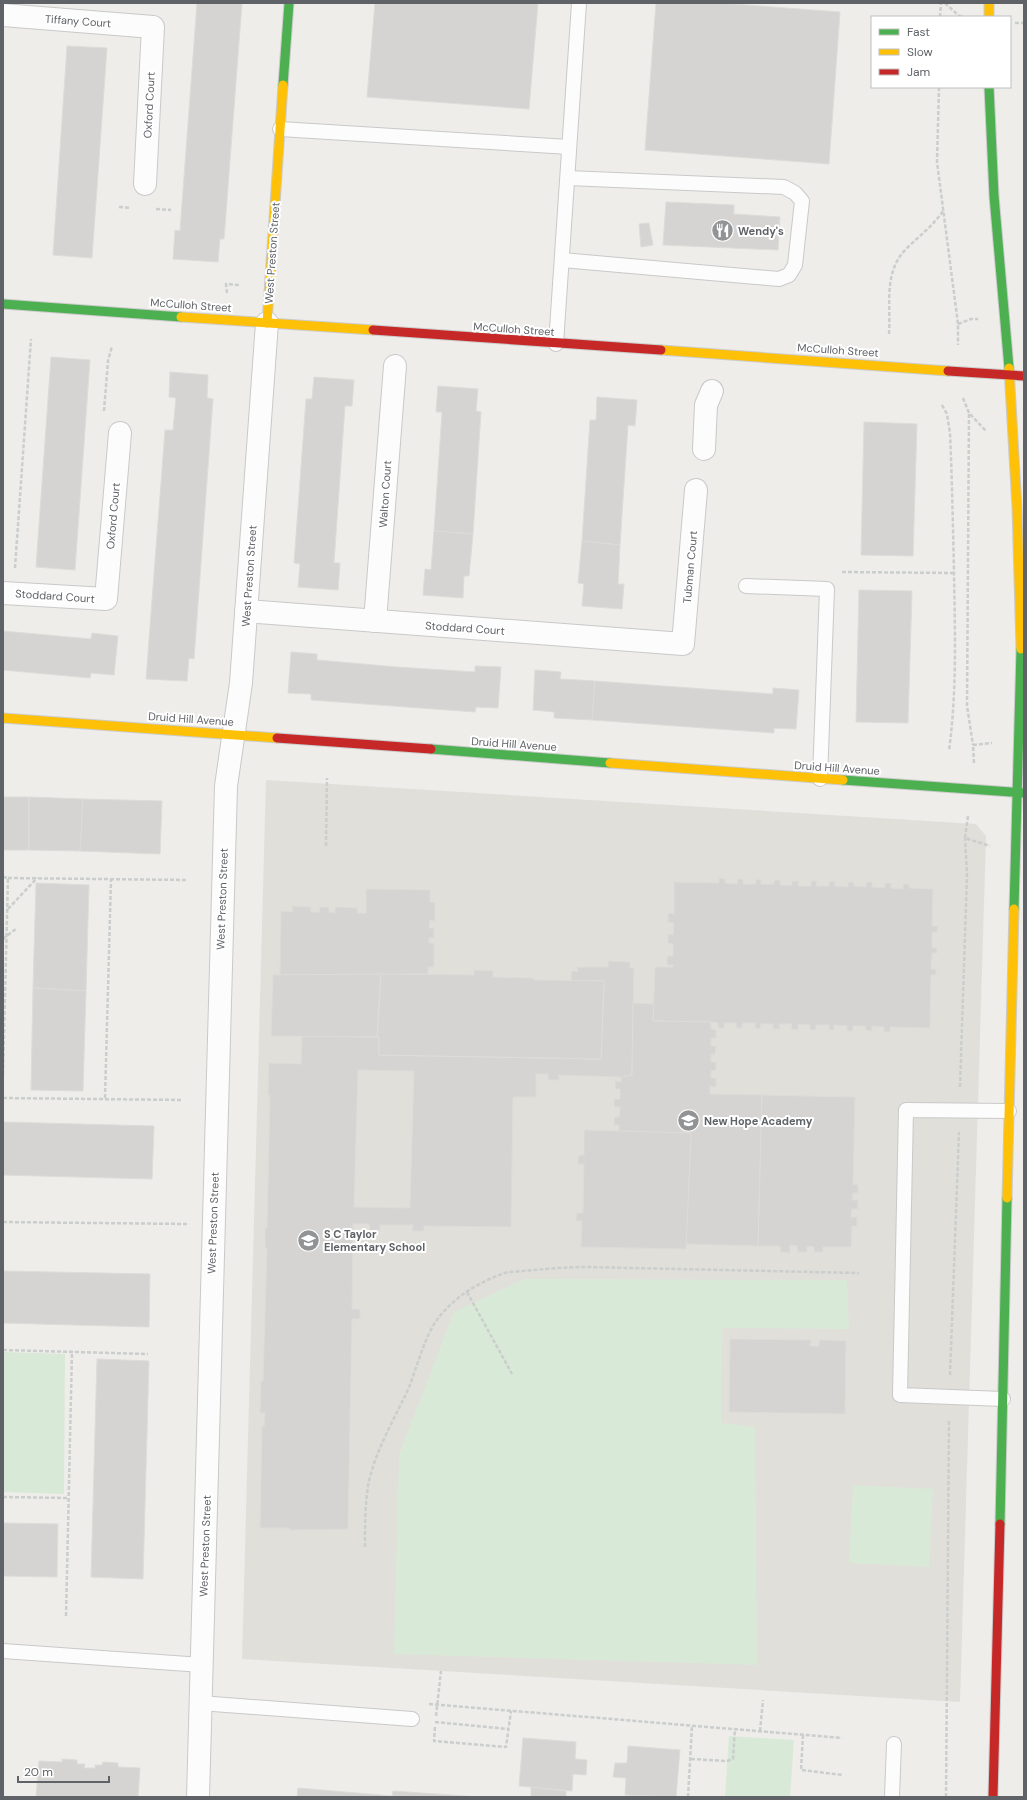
<svg xmlns="http://www.w3.org/2000/svg" width="1027" height="1800" viewBox="0 0 1027 1800" font-family="'DM Sans',sans-serif">
	<rect width="100%" height="100%" fill="#eeedea"/>
	<polygon fill="#e1dfda" points="266,780 976,824 986,836 960,1702 242,1659"/>
	<g fill="#d9e9d7">
		<polygon points="524,1279 847,1280 849,1329 722,1328 721,1423 755,1427 757,1665 394,1654 399,1455 454,1312"/>
		<polygon points="3,1352 65,1354 64,1494 3,1492"/>
		<polygon points="853,1485 933,1489 929,1567 849,1563"/>
		<polygon points="729,1736 794,1740 790,1797 725,1797"/>
	</g>
	<g fill="#d5d4d2" stroke="#dddcd9" fill-rule="evenodd">
		<polygon points="197,3 242,3 224,239 220,239 218,262 173,259 175,230 180,231"/>
		<polygon points="375,3 538,3 529,109 367,97"/>
		<polygon points="656,3 719,3 840,12 829,164 645,150"/>
		<polygon points="67,46 107,48 92,258 53,255"/>
		<polygon points="666,202 734,205 734,214 780,217 778,250 663,245"/>
		<polygon points="649,223 653,245 641,247 639,224"/>
		<polygon points="51,357 90,360 75,570 36,567"/>
		<polygon points="170,372 208,375 207,398 213,399 194,659 189,658 187,681 146,679 165,430 173,430 176,398 169,397"/>
		<polygon points="314,377 354,380 352,406 345,406 334,563 340,563 338,590 298,587 300,564 294,563 306,399 312,399"/>
		<polygon points="438,386 478,389 476,411 481,412 473,534 434,531 442,412 436,412"/>
		<polygon points="597,397 637,400 635,426 628,425 620,545 582,541 590,420 596,420"/>
		<polygon points="864,422 917,424 913,556 861,555"/>
		<polygon points="434,531 473,534 469,576 464,576 463,598 423,595 425,569 431,570"/>
		<polygon points="582,541 620,545 618,584 624,584 622,609 582,606 584,584 578,583"/>
		<polygon points="859,590 912,591 908,723 856,722"/>
		<polygon points="3,631 91,639 92,633 118,636 114,675 91,673 90,678 3,670"/>
		<polygon points="291,652 317,654 317,660 397,667 475,672 475,666 501,667 498,708 476,707 475,712 311,700 311,694 288,693"/>
		<polygon points="535,670 561,672 560,679 595,681 592,720 554,718 554,712 533,710"/>
		<polygon points="595,681 773,694 773,688 799,690 796,729 774,728 774,733 592,720"/>
		<rect x="3" y="797" width="26" height="53"/>
		<polygon points="29,797 83,799 80,851 29,850"/>
		<polygon points="83,799 162,801 160,854 80,851"/>
		<polygon points="719,878 725,879 725,883 737,884 738,879 743,879 743,884 756,884 756,879 761,880 761,884 774,884 774,880 780,880 780,885 792,885 792,881 799,881 798,886 811,886 811,881 817,881 816,886 829,886 829,882 835,881 835,886 848,887 848,882 854,882 854,886 866,887 866,882 872,882 872,887 885,888 885,883 891,883 891,888 903,889 903,884 909,884 909,888 933,889 932,926 938,926 937,932 932,932 932,948 937,948 937,953 932,953 931,969 936,969 936,975 931,975 930,1028 890,1027 890,1032 884,1032 884,1027 872,1026 872,1031 866,1030 865,1026 853,1026 853,1031 847,1031 847,1026 834,1025 834,1030 829,1030 829,1025 816,1025 816,1030 810,1030 810,1025 798,1024 798,1030 791,1029 792,1024 779,1024 780,1029 773,1029 773,1024 761,1024 760,1029 755,1028 755,1023 743,1023 742,1028 736,1028 736,1023 724,1023 724,1028 718,1028 718,1023 711,1022 653,1021 655,967 673,967 673,965 667,965 667,956 673,956 673,944 668,943 668,934 673,935 674,923 668,922 668,913 674,914 674,882 719,883"/>
		<polygon points="36,883 89,885 86,991 33,988"/>
		<polygon points="366,889 430,890 430,902 435,902 435,921 430,920 429,928 434,928 434,938 429,938 429,943 434,943 434,967 428,967 428,974 280,975 281,911 293,912 292,906 311,907 311,912 320,912 319,907 329,907 329,912 335,913 335,907 358,908 357,913 366,913"/>
		<path d="M608 961 630 962V968H634L632 1075 621 1077 559 1075V1080H548V1074H536V1097H513L511 1227 424 1226V1231H412L413 1225H380V1231H370L369 1224H353L352 1309H360V1319H352L348 1529 289 1530V1528H260L262 1426 264 1427 265 1413H260L261 1381H263L267 1248H265V1228H267L270 1095H268L269 1063 301 1064 302 1036 379 1037V1055L601 1059 604 981H571V971H578L577 967H608ZM358 1070 414 1071 410 1208 354 1207Z"/>
		<polygon points="474,970 493,971 493,977 533,978 534,980 604,981 601,1059 379,1055 379,1037 377,1037 381,974 474,975"/>
		<polygon points="381,974 377,1037 271,1036 273,975"/>
		<polygon points="33,988 86,991 83,1091 31,1090"/>
		<polygon points="633,1003 654,1004 653,1021 711,1022 711,1029 716,1030 716,1038 711,1038 711,1046 716,1046 715,1054 711,1054 711,1062 716,1062 716,1070 711,1071 711,1078 716,1078 716,1087 710,1086 710,1094 762,1095 758,1246 686,1244 691,1133 619,1131 619,1125 614,1125 614,1117 619,1117 620,1107 614,1107 614,1099 620,1099 620,1089 615,1089 615,1081 621,1082 621,1077 632,1075"/>
		<polygon points="762,1095 855,1097 853,1184 858,1185 858,1193 853,1193 852,1200 858,1200 858,1209 852,1209 851,1217 857,1217 857,1226 852,1226 851,1247 823,1247 823,1252 814,1252 814,1247 807,1246 807,1252 798,1252 797,1246 790,1245 790,1253 781,1252 780,1246 758,1246"/>
		<polygon points="3,1122 154,1126 152,1179 3,1175"/>
		<polygon points="584,1130 691,1133 686,1249 581,1247 582,1221 576,1221 577,1213 583,1213 584,1164 578,1164 578,1156 584,1155"/>
		<polygon points="3,1271 150,1274 149,1327 3,1323"/>
		<polygon points="730,1339 811,1340 810,1346 819,1346 819,1340 846,1341 845,1414 729,1412"/>
		<polygon points="97,1359 149,1361 143,1579 91,1577"/>
		<polygon points="3,1523 58,1524 57,1577 3,1576"/>
		<polygon points="523,1738 576,1742 575,1759 587,1760 586,1775 573,1774 572,1791 519,1786"/>
		<polygon points="628,1746 680,1750 676,1797 625,1795 626,1778 613,1777 615,1763 627,1763"/>
		<polygon points="62,1759 77,1760 77,1764 85,1764 84,1768 95,1768 95,1765 102,1765 103,1762 118,1763 118,1767 140,1768 138,1797 36,1797 39,1761 62,1762"/>
		<polygon points="531,1787 566,1791 566,1797 531,1797"/>
		<polygon points="298,1788 392,1796 392,1797 297,1797"/>
		<polygon points="393,1791 479,1797 392,1797"/>
		<polygon points="630,1795 656,1797 630,1797"/>
	</g>
	<g fill="none" stroke-linecap="round" stroke-linejoin="round">
		<defs>
			<g id="lane">
				<polyline points="280,129 569,147"/>
				<polyline points="562,260 779,279 789,275 795,265 802,201 795,193 784,187 568,178"/>
				<polyline points="556,344 579,3"/>
				<polyline points="746,586 827,589 820,779"/>
				<polyline points="1003,1399 900,1395 906,1110 1009,1111"/>
				<polyline points="3,1651 202,1665"/>
				<polyline points="200,1703 412,1719"/>
				<polyline points="892,1797 894,1744"/>
			</g>
			<g id="street">
				<polyline points="3,15 153,27 145,184"/>
				<polyline points="704,449 706,405 712,391"/>
				<polyline points="3,593 106,599 120,433"/>
				<polyline points="246,611 683,644 696,490"/>
				<polyline points="375,621 395,366"/>
				<polyline points="198,1797 226,786 241,683 267,323"/>
			</g>
			<g id="fast">
				<polyline points="283,85 289,3"/>
				<polyline points="989,87 994,196 1009,368"/>
				<polyline points="3,304 181,317"/>
				<polyline points="431,749 610,763"/>
				<polyline points="843,780 1024,793"/>
				<polyline points="1014,909 1021,649"/>
				<polyline points="1000,1524 1007,1198"/>
			</g>
			<g id="slow">
				<polyline points="989,3 989,17"/>
				<polyline points="181,317 373,330"/>
				<polyline points="267,323 283,85"/>
				<polyline points="661,350 948,371"/>
				<polyline points="1009,368 1017,508 1021,649"/>
				<polyline points="3,718 277,738"/>
				<polyline points="610,763 843,780"/>
				<polyline points="1007,1198 1014,909"/>
			</g>
			<g id="jam">
				<polyline points="373,330 661,350"/>
				<polyline points="948,371 1024,376"/>
				<polyline points="277,738 431,749"/>
				<polyline points="993,1797 1000,1524"/>
			</g>
		</defs>
		<use href="#lane" stroke="#c9c9c9" stroke-width="16"/>
		<use href="#street" stroke="#c9c9c9" stroke-width="24"/>
		<use href="#fast" stroke="#cbcbcb" stroke-width="11"/>
		<use href="#slow" stroke="#cbcbcb" stroke-width="11"/>
		<use href="#jam" stroke="#cbcbcb" stroke-width="11"/>
		<g stroke="#cacecc" stroke-width="2.5" stroke-dasharray="4 2" stroke-linecap="butt">
			<polyline points="945,3 958,15 963,17"/>
			<polyline points="940,17 941,3"/>
			<polyline points="1015,23 1024,23"/>
			<polyline points="939,87 937,162 958,324 958,345"/>
			<polyline points="119,207 131,208"/>
			<polyline points="156,209 171,210"/>
			<polyline points="227,293 226,284 240,285"/>
			<polyline points="958,324 971,319 978,319"/>
			<path d="M889 334C891 304 883 273 906 249 919 236 933 226 943 211"/>
			<polyline points="963,398 969,413 986,431"/>
			<path d="M942 405 947 414 950 433C952 479 953 526 954 573 955 634 957 690 949 751"/>
			<polyline points="104,411 108,361 112,346"/>
			<polyline points="969,414 967,706 973,745"/>
			<polyline points="15,568 31,339"/>
			<polyline points="842,572 954,573"/>
			<polyline points="974,763 973,745 992,743"/>
			<polyline points="968,816 965,838 990,846"/>
			<polyline points="326,846 327,778"/>
			<polyline points="3,877 8,878 3,1074"/>
			<polyline points="8,878 188,880"/>
			<polyline points="8,909 37,878"/>
			<polyline points="3,939 17,928"/>
			<polyline points="960,1087 967,874 965,838"/>
			<polyline points="3,1098 183,1100"/>
			<polyline points="105,1098 111,879"/>
			<polyline points="3,1222 187,1224"/>
			<polyline points="467,1292 512,1374"/>
			<polyline points="3,1350 148,1354"/>
			<polyline points="950,1375 959,1132"/>
			<polyline points="3,1497 69,1498"/>
			<path d="M365 1547C365 1527 365 1506 368 1486 374 1454 392 1423 406 1394 416 1372 421 1347 433 1326 447 1302 476 1283 502 1274 508 1271 516 1272 523 1271 544 1269 565 1267 586 1267L859 1273"/>
			<polyline points="66,1616 72,1351"/>
			<polyline points="429,1704 842,1738"/>
			<polyline points="436,1716 441,1671"/>
			<polyline points="435,1722 508,1729"/>
			<polyline points="435,1727 434,1741 506,1747 511,1711"/>
			<polyline points="760,1731 763,1700"/>
			<polyline points="803,1735 801,1770 843,1775"/>
			<polyline points="691,1759 727,1761 733,1759 735,1728"/>
			<polyline points="688,1797 692,1726"/>
			<polyline points="946,1797 949,1420"/>
		</g>
		<use href="#lane" stroke="#fcfcfc" stroke-width="14"/>
		<use href="#street" stroke="#fcfcfc" stroke-width="22"/>
		<use href="#fast" stroke="#4caf50" stroke-width="9"/>
		<use href="#slow" stroke="#ffc107" stroke-width="9"/>
		<use href="#jam" stroke="#c62828" stroke-width="9"/>
	</g>
	<defs>
		<symbol id="restaurant-disc" viewBox="-11 -11 22 22"><circle r="9.5" fill="#919395" stroke="#fff"/><path d="M-5-6h1v4h1v-4h1v4h1v-4h1v5L-1.5 .5V6h-2V.5L-5-1ZM5-6V6H3V1.5H1.5Q1.5-4 5-6Z" fill="#fff"/></symbol>
		<symbol id="school-disc" viewBox="-11 -11 22 22"><circle r="9.5" fill="#919395" stroke="#fff"/><path d="M0-5L7-2L0 1L-7-2ZM-4 1L0 2.5L4 1V4Q0 6-4 4Z" fill="#fff"/></symbol>
	</defs>
	<g fill-rule="evenodd">
		<use href="#restaurant-disc" x="710" y="218" width="25" height="25"/>
		<use href="#school-disc" x="676" y="1108" width="25" height="25"/>
		<use href="#school-disc" x="296" y="1228" width="25" height="25"/>
	</g>
	<g text-anchor="middle" dominant-baseline="central" stroke-width="4" stroke-linejoin="round" paint-order="stroke">
		<g font-size="11" fill="#5f6267" stroke="#fff">
			<text transform="translate(78 21) rotate(4)">Tiffany Court</text>
			<text transform="translate(149 105) rotate(-87)">Oxford Court</text>
			<text transform="translate(272 253) rotate(-86)">West Preston Street</text>
			<text transform="translate(191 305) rotate(4)">McCulloh Street</text>
			<text transform="translate(514 329) rotate(4)">McCulloh Street</text>
			<text transform="translate(838 350) rotate(4)">McCulloh Street</text>
			<text transform="translate(385 494) rotate(-86)">Walton Court</text>
			<text transform="translate(113 516) rotate(-85)">Oxford Court</text>
			<text transform="translate(690 567) rotate(-85)">Tubman Court</text>
			<text transform="translate(249 576) rotate(-86)">West Preston Street</text>
			<text transform="translate(55 596) rotate(4)">Stoddard Court</text>
			<text transform="translate(465 628) rotate(4)">Stoddard Court</text>
			<text transform="translate(191 719) rotate(4)">Druid Hill Avenue</text>
			<text transform="translate(514 744) rotate(4)">Druid Hill Avenue</text>
			<text transform="translate(837 768) rotate(4)">Druid Hill Avenue</text>
			<text transform="translate(222 899) rotate(-88)">West Preston Street</text>
			<text transform="translate(213 1223) rotate(-88)">West Preston Street</text>
			<text transform="translate(205 1546) rotate(-88)">West Preston Street</text>
		</g>
		<g font-size="11" font-weight="bold" fill="#5f6267" stroke="#fff" text-anchor="start">
			<text x="738" y="231">Wendy's</text>
			<text x="704" y="1121">New Hope Academy</text>
			<text x="324" y="1234">S C Taylor<tspan x="324" dy="13">Elementary School</tspan></text>
		</g>
	</g>
	<rect width="1027" height="1800" fill="none" stroke="#5f6267" stroke-width="8"/>
	<rect x="871" y="16" width="140" height="72" fill="#ffffff" stroke="#bfc0c2"/>
	<rect x="879" y="29" width="20" height="6" fill="#4caf50" stroke="#bfc0c2"/>
	<text x="907" y="36" font-size="12" fill="#5f6267">Fast</text>
	<rect x="879" y="49" width="20" height="6" fill="#ffc107" stroke="#bfc0c2"/>
	<text x="907" y="56" font-size="12" fill="#5f6267">Slow</text>
	<rect x="879" y="69" width="20" height="6" fill="#c62828" stroke="#bfc0c2"/>
	<text x="907" y="76" font-size="12" fill="#5f6267">Jam</text>
	<path d="M18 1776v6h91v-6" fill="none" stroke="#5f6267" stroke-width="2"/>
	<text x="24" y="1776" font-size="12" fill="#5f6267" stroke="#ffffff" stroke-width="3" paint-order="stroke">20 m</text>
</svg>
